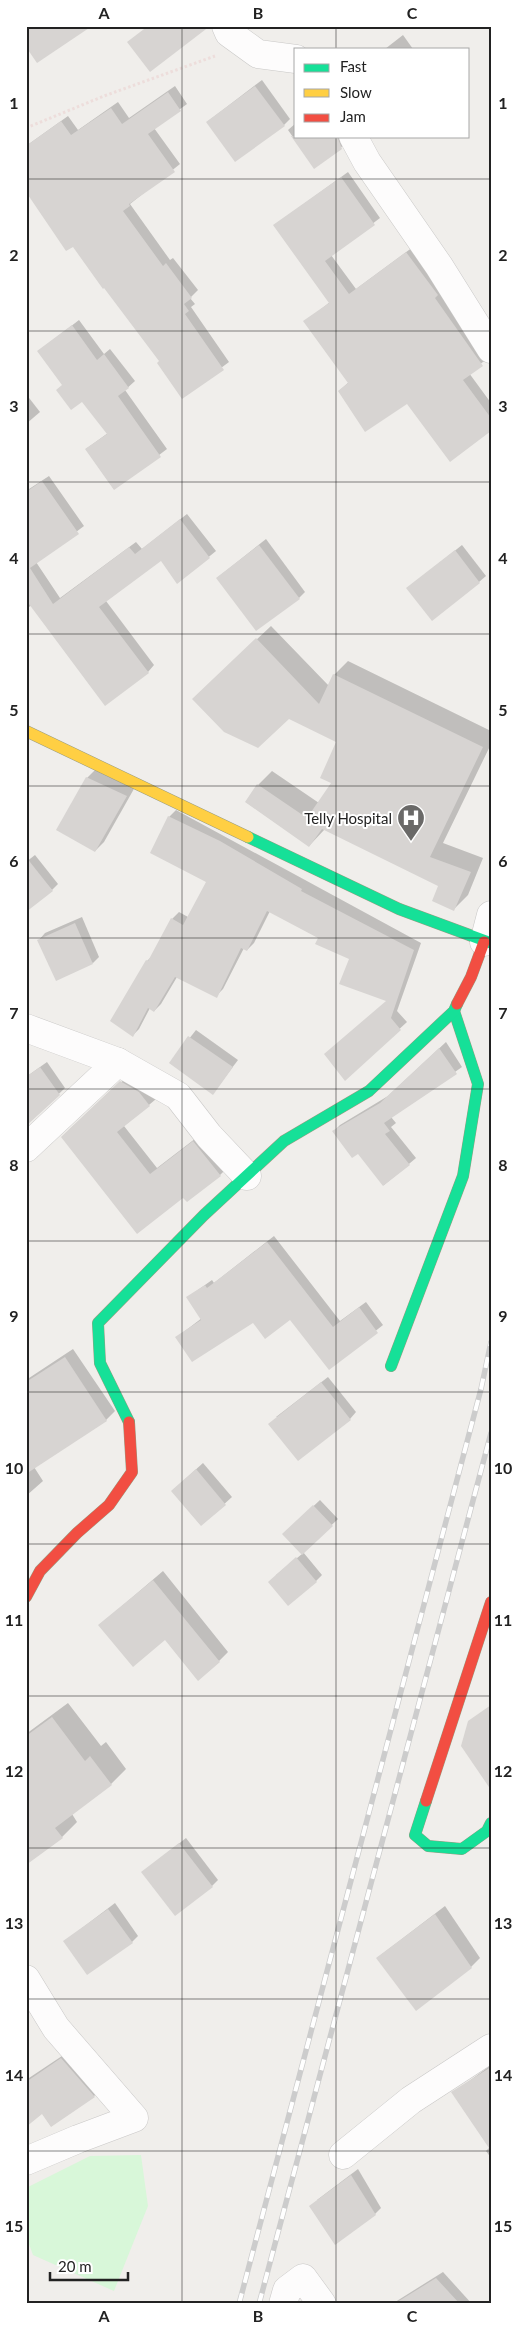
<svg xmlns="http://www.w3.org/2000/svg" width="517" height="2330" viewBox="0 0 517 2330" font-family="Lato,sans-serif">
	<rect width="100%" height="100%" fill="#f0eeeb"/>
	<polygon fill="#d8f7d9" points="141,2155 148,2206 114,2291 33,2255 26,2236 26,2188 90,2156"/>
	<g fill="#0003">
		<polygon points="403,35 413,49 385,49"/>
		<polygon points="262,80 290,119 284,125 207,122"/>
		<polygon points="175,86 187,104 154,128 180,164 130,204 170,260 173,258 198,290 190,298 195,304 191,307 229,362 182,397 161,360 73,245 26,191 26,146 68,116 78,130 118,102 129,118"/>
		<polygon points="296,123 296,136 346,136 348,142 314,167 288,130"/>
		<polygon points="348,172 380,218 331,255 356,289 413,247 488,358 469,373 491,403 491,430 407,402 339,391 349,382 305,322 330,302 275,225"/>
		<polygon points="79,320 104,354 110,349 135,381 125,390 167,449 114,489 86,449 108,433 83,400 63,384 39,351"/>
		<polygon points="26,394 40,412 26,424"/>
		<polygon points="49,476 84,526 36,562 60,598 136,542 142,549 187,514 216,551 178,582 161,559 106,601 154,665 148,672 32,605 26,609 26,491"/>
		<polygon points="266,539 305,592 299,598 217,578"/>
		<polygon points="462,545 486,576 479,582 408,588"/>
		<polygon points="271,626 329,686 334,675 348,661 491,731 491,744 443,843 483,858 468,895 454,909 439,885 325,829 309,846 246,802 258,785 272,771 319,803 333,783 338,741 289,717 208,685"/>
		<polygon points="96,769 135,787 104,842 95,851 87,778"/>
		<polygon points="176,810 421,943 397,1011 407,1022 345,1079 387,1000 351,959 319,938 270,911 254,943 247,950 244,948 223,989 216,996 177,977 161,1004 154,1011 150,1008 139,1029 132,1036 147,961 153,955 172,919 179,912 188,917 208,881 169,817"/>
		<polygon points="35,855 58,884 52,890 26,862"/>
		<polygon points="82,917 99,957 93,963 39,940 45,933"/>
		<polygon points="196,1030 238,1060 213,1093 170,1063"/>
		<polygon points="446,1042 462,1067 391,1117 396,1123 391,1127 416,1158 384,1185 358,1152 334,1131 340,1125 388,1096"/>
		<polygon points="47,1062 65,1088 26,1125 26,1077"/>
		<polygon points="128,1076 156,1099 124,1126 157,1168 200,1135 226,1169 220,1175 183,1196 69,1130"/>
		<polygon points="274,1236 340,1321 366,1302 383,1325 329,1368 291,1318 253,1322 177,1337 202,1318 188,1297 212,1280 214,1283"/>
		<polygon points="73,1349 115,1411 106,1420 34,1467 43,1481 26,1496 26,1380"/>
		<polygon points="328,1377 356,1412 350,1419 276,1417"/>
		<polygon points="203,1463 232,1497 201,1525 172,1491"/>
		<polygon points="320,1500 338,1519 303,1552 322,1575 316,1581 276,1575 302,1554 284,1534"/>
		<polygon points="163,1571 228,1652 219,1661 165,1639 100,1625"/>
		<polygon points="68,1703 101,1746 106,1742 126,1769 111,1784 72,1814 77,1822 62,1837 26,1852 26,1734"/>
		<polygon points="186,1838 218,1880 212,1886 143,1872"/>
		<polygon points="115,1903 138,1936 132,1942 65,1941"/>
		<polygon points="445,1906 480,1958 471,1967 377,1958"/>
		<polygon points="71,2050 103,2088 94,2096 51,2126 42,2113 26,2125 26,2080"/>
		<polygon points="491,2065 491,2158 486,2151 490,2147 453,2093"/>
		<polygon points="358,2169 381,2208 375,2214 317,2200"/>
		<polygon points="443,2272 472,2304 392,2304"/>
	</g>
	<g fill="#d7d4d2">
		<polygon points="26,26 92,26 37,63 26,47"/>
		<polygon points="148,26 210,26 150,72 127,42"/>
		<polygon points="255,86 285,126 235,162 206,122"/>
		<polygon points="168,92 181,111 148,134 175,172 129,204 130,206 123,211 163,266 166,263 192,298 184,304 189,311 185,314 224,370 182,399 157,363 159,361 104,288 103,289 73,247 66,251 26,192 26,146 61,121 71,135 111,108 122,124"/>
		<polygon points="291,136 337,136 342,149 314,169"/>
		<polygon points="341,177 375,225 325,261 349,294 406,252 438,295 435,298 483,366 463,380 491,418 491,431 450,462 407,404 365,432 338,391 348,383 303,321 329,303 273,225"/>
		<polygon points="72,325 97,360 104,354 129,388 118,396 161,457 114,490 85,449 107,434 82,402 71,410 56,390 62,385 37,351"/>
		<polygon points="42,481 79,534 30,568 53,604 129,547 135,554 180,519 210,558 177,584 161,561 99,607 149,673 105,706 26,600 26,492"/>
		<polygon points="259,545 300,599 256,631 216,578"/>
		<polygon points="455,550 480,583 432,621 406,588"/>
		<polygon points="256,638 319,704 333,674 483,747 430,857 471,872 454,911 432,901 438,886 322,829 309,847 245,802 257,784 307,818 331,783 320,778 336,742 289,719 258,748 224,732 192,699"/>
		<polygon points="86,777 127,796 95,852 56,830"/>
		<polygon points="168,816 220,841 302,889 301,891 414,950 391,1018 401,1030 345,1081 324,1054 386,1001 339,984 349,959 315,944 318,938 267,911 247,951 241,948 217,998 175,977 154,1012 148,1008 133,1037 110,1021 146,960 148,961 171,918 183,925 206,882 150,853"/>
		<polygon points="26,857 53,891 26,912"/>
		<polygon points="75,923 93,964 56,981 37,940"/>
		<polygon points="188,1036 233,1067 213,1095 169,1063"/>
		<polygon points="439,1048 457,1074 384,1123 390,1131 385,1134 410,1165 383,1186 358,1154 352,1158 332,1131 380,1103"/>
		<polygon points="40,1067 60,1095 26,1126 26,1077"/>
		<polygon points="120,1081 139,1092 150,1106 117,1132 150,1174 193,1141 221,1176 187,1202 183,1198 137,1234 61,1137"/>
		<polygon points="267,1242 333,1327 359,1307 378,1333 329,1370 290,1320 265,1339 253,1323 192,1362 175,1337 201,1320 186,1297 205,1285 207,1288"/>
		<polygon points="65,1357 107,1421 26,1474 26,1382"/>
		<polygon points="321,1382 351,1420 298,1461 268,1424"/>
		<polygon points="196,1469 226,1505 201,1526 171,1491"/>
		<polygon points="313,1505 333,1526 302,1555 282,1534"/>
		<polygon points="296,1557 317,1582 288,1606 268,1582"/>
		<polygon points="153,1580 220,1662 198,1681 165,1640 133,1667 98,1625"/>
		<polygon points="491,1705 491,1790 461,1746 468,1721"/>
		<polygon points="52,1717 85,1761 90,1756 112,1785 55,1828 63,1838 26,1865 26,1736"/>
		<polygon points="179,1843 213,1887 175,1916 141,1872"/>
		<polygon points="108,1909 133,1943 87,1975 63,1941"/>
		<polygon points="435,1914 472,1968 416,2011 376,1958"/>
		<polygon points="61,2058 95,2097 51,2127 42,2114 26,2127 26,2082"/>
		<polygon points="491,2067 491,2151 451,2092"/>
		<polygon points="351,2175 376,2215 335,2245 309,2206"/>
		<polygon points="436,2278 460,2304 394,2304"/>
	</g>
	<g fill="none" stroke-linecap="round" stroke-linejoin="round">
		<defs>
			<g id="street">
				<polyline points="226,26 229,33 258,54 296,59"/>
				<polyline points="353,136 367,162 439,266 491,349"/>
				<polyline points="484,942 491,915"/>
				<polyline points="26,1028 118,1062 178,1096 209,1136 247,1176"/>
				<polyline points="26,1148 118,1062"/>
				<polyline points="26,1979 56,2028 134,2118 78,2139 26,2161"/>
				<polyline points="343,2155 411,2100 491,2048"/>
				<polyline points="283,2304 287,2290 303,2278 322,2304"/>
			</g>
			<g id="fast">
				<polyline points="248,837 399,909 491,943"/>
				<polyline points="391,1366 463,1176 478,1084 454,1011"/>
				<polyline points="129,1422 100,1363 98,1323 204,1215 284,1141 369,1091 454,1011 457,1004"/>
				<polyline points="426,1801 415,1835 428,1846 462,1849 487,1831 491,1823"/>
			</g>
			<polyline id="slow" points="26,731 248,837"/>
			<g id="jam">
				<polyline points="457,1004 471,977 484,942"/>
				<polyline points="26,1597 40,1571 77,1533 109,1505 132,1472 129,1422"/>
				<polyline points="426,1801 491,1602"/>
			</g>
		</defs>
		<use href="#street" stroke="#c9c8c7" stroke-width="29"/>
		<use href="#fast" stroke="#999c81" stroke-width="12"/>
		<use href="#slow" stroke="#999c81" stroke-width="12"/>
		<use href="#jam" stroke="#999c81" stroke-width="12"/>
		<polyline stroke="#eddddb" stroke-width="3" stroke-dasharray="2.5 2.5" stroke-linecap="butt" points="26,128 104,96 215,56"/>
		<use href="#street" stroke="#fdfcfc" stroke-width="28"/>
		<use href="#fast" stroke="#16e098" stroke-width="11"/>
		<use href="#slow" stroke="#ffcf43" stroke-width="11"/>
		<use href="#jam" stroke="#f24e42" stroke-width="11"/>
		<defs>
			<g id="rail">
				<polyline points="239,2304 481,1389 491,1342"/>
				<polyline points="259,2304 491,1433"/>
			</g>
		</defs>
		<use href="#rail" stroke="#ccc" stroke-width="5.5"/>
		<use href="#rail" stroke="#fff" stroke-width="4" stroke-dasharray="11" stroke-linecap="butt"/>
	</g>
	<path fill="none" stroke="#222" stroke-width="1" stroke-opacity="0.55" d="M182 26V2304M336 26V49M336 136V2304M26 179H491M26 331H491M26 482H491M26 634H491M26 786H491M26 938H491M26 1089H491M26 1241H491M26 1392H491M26 1544H491M26 1696H491M26 1848H491M26 1999H491M26 2151H491"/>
	<defs>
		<symbol id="hospital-pin" viewBox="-11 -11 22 30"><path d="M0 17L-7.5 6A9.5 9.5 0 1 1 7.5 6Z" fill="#6a6968" stroke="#fff"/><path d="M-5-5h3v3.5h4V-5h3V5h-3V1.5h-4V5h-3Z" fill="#fff"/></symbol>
	</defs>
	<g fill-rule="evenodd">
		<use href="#hospital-pin" x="395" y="802" width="32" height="43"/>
	</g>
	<g text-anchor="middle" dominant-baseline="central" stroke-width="4" stroke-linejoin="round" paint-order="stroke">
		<g font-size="15" fill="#222" stroke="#fff" text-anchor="end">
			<text x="392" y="818">Telly Hospital</text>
		</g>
	</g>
	<rect width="517" height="2330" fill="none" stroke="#ffffff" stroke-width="55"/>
	<rect x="294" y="48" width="175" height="90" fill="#ffffff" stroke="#a7a7a7"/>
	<rect x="304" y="64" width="25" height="8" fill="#16e098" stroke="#a7a7a7"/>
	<text x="340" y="72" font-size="15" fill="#222222">Fast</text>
	<rect x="304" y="89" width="25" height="8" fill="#ffcf43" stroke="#a7a7a7"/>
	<text x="340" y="98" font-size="15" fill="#222222">Slow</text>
	<rect x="304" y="114" width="25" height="8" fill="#f24e42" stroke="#a7a7a7"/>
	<text x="340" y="122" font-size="15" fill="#222222">Jam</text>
	<path d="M50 2272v8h78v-8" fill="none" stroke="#222222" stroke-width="2.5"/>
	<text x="58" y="2272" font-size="15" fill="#222222" stroke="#ffffff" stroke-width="4" paint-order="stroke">20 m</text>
	<rect x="28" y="28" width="462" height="2274" fill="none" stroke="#222" stroke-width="2"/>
	<g font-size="16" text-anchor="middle" font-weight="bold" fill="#222">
		<text x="104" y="19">A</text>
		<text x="258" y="19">B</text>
		<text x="412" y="19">C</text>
		<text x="14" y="109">1</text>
		<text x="503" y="109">1</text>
		<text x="14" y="261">2</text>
		<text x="503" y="261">2</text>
		<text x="14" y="412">3</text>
		<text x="503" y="412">3</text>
		<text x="14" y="564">4</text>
		<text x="503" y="564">4</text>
		<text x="14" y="716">5</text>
		<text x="503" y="716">5</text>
		<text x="14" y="867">6</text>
		<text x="503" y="867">6</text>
		<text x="14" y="1019">7</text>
		<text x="503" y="1019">7</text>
		<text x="14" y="1171">8</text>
		<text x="503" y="1171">8</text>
		<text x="14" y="1322">9</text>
		<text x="503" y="1322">9</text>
		<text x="14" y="1474">10</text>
		<text x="503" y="1474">10</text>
		<text x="14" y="1626">11</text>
		<text x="503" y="1626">11</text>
		<text x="14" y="1777">12</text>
		<text x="503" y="1777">12</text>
		<text x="14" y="1929">13</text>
		<text x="503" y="1929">13</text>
		<text x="14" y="2081">14</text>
		<text x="503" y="2081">14</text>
		<text x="14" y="2232">15</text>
		<text x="503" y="2232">15</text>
		<text x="104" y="2322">A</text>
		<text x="258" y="2322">B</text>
		<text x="412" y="2322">C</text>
	</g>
</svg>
